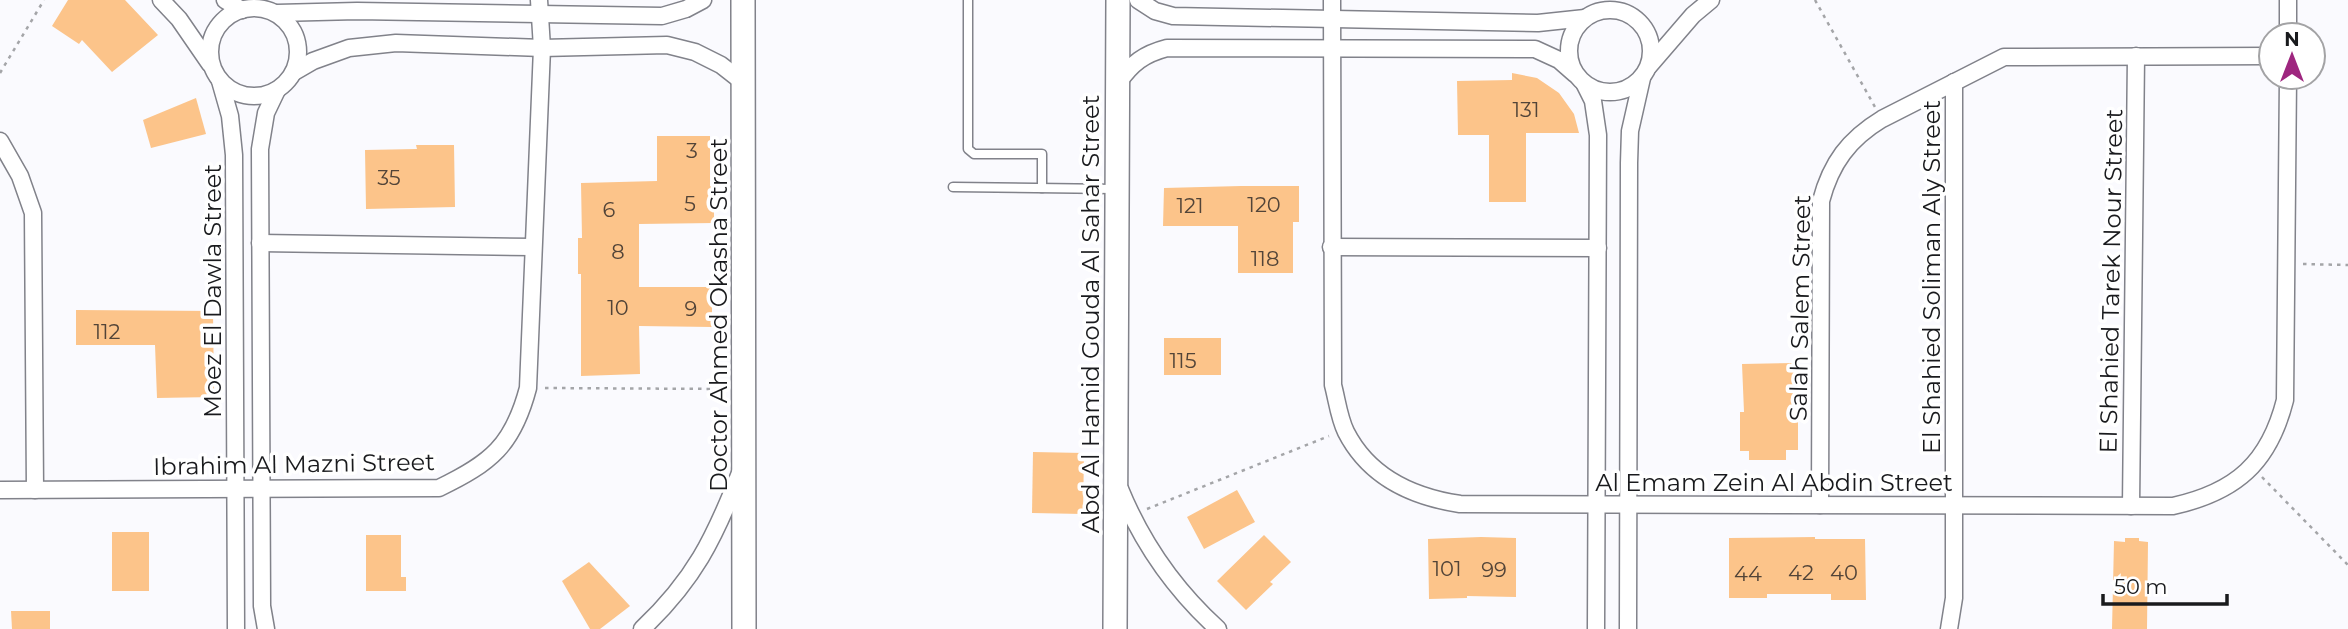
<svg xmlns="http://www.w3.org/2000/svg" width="2348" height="629" viewBox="0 0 2348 629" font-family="Montserrat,sans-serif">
	<rect width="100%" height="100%" fill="#fafafe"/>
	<g fill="#fcc48a">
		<polygon points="68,0 125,0 158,35 112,72 82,40 79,44 52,26"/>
		<polygon points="1512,73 1537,78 1559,93 1574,114 1579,133 1526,133 1526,202 1489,202 1489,135 1458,135 1457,81 1512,80"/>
		<polygon points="196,98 206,134 151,148 143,120"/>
		<polygon points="657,136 710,136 710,186 714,186 714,223 639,224 639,287 712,287 712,327 639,326 640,374 581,376 581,274 578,274 578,238 582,238 581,183 657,181"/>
		<polygon points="416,145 454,145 455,207 366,209 365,150 417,149"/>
		<polygon points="1241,186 1299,186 1299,222 1293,222 1293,273 1238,273 1238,226 1163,226 1164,188"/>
		<polygon points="76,310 213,311 214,397 157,398 155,345 76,345"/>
		<rect x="1164" y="338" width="57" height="37"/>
		<polygon points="1798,363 1798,450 1786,450 1786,460 1749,460 1749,451 1740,451 1740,412 1744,412 1742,364"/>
		<polygon points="1033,452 1084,453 1083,514 1032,513"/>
		<polygon points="1237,490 1255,522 1204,549 1187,517"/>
		<rect x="112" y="532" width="37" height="59"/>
		<polygon points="366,535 401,535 401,577 406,577 406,591 366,591"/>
		<polygon points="1264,535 1291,562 1270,582 1273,584 1246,610 1217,581"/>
		<polygon points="1481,537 1516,538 1516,597 1467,596 1467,598 1429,599 1428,539"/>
		<polygon points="1815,537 1815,539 1865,539 1866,600 1831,600 1831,594 1767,594 1767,598 1729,598 1729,538"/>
		<polygon points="2125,538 2139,538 2139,541 2148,542 2147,629 2112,629 2114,541 2125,542"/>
		<polygon points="589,562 630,606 600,629 590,629 562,581"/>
		<polygon points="11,611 50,611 50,629 12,629"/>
	</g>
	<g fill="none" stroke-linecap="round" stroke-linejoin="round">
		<defs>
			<g id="lane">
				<polyline points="968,0 968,149 974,154 1042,154 1042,188"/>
				<polyline points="953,187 1115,189"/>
			</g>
			<g id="street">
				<polyline points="161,0 179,19 210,64"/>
				<polyline points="225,0 242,10"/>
				<polyline points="1138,0 1155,11 1173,16 1538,23 1585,18"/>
				<path d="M1332 0 1333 385C1337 400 1339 418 1346 432 1369 477 1413 497 1460 504L2173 506C2236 492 2269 463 2285 400L2288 77"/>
				<circle cx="254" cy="52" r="44"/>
				<circle cx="1610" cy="51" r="41"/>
				<polyline points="277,13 357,11 662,16 686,9 703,0"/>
				<polyline points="2288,35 2288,0"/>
				<polyline points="1649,66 1693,15 1711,0"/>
				<polyline points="294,72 313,61 349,48 396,43 542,48 667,45 695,52 721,65 744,83"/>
				<polyline points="220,81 230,116 234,155 236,629"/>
				<path d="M1118 83C1132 63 1144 54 1167 48L1535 49 1559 60 1575 74"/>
				<polyline points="1585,85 1593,101 1598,135 1596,629"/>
				<polyline points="0,141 20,176 33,213 35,490"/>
				<polyline points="260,243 533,247"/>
				<polyline points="1331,247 1598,248"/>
				<path d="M1120 489C1142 543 1175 590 1218 629"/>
				<path d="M0 490 439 488C491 463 513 445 528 388L542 48 539 0"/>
				<path d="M1820 505 1821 201C1831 163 1849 139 1882 119L2004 57 2271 56"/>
				<polyline points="2131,506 2136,56"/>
				<polyline points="266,629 262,606 260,149 266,113 277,90"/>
				<path d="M642 629C694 580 714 539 740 473"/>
				<polyline points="1628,629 1629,163 1630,131 1642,78"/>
				<polyline points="1949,629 1954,598 1954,82"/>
			</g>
			<g id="secondary">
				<polyline points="743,0 744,629"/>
				<polyline points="1115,629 1118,0"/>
			</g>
		</defs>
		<use href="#lane" stroke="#81828a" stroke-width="11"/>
		<use href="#street" stroke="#81828a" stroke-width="19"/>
		<use href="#secondary" stroke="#81828a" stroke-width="26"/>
		<g stroke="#a4a5a8" stroke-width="2.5" stroke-dasharray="3.5 5" stroke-linecap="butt">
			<polyline points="1815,0 1875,107"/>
			<polyline points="0,73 44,0"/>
			<polyline points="2303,264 2348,265"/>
			<polyline points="545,388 724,389"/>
			<polyline points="2262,477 2348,565"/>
			<polyline points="1147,509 1329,436"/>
		</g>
		<use href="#lane" stroke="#fff" stroke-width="8"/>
		<use href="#street" stroke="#fff" stroke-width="16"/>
		<use href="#secondary" stroke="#fff" stroke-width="23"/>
	</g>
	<g text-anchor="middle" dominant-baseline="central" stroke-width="7" stroke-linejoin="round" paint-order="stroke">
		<g font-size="21" fill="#524438">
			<text x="1526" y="109">131</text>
			<text x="692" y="150">3</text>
			<text x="389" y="177">35</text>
			<text x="690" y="203">5</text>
			<text x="1264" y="204">120</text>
			<text x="1190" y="205">121</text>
			<text x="609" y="209">6</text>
			<text x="618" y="251">8</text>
			<text x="1265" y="258">118</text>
			<text x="618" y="307">10</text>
			<text x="691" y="308">9</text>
			<text x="107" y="331">112</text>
			<text x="1183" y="360">115</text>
			<text x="1447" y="568">101</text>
			<text x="1494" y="569">99</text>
			<text x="1801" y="572">42</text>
			<text x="1844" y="572">40</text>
			<text x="1748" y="573">44</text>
		</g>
		<g font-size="24" fill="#191a1d" stroke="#fff">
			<text transform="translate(1931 277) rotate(-90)">El Shahied Soliman Aly Street</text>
			<text transform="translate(2111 281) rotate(-89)">El Shahied Tarek Nour Street</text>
			<text transform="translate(212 291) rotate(-90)">Moez El Dawla Street</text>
			<text transform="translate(1800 308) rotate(-89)">Salah Salem Street</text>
			<text transform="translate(1090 314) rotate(-90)">Abd Al Hamid Gouda Al Sahar Street</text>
			<text transform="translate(718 315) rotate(-90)">Doctor Ahmed Okasha Street</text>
			<text transform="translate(294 464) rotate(-1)">Ibrahim Al Mazni Street</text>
			<text x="1774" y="482">Al Emam Zein Al Abdin Street</text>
		</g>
	</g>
	<g transform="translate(2292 56)"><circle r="33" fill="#ffffff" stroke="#a3a3a5" stroke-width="2"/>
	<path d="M0-5L12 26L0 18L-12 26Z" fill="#9e267f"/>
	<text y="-10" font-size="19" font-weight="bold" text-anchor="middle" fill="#191a1d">N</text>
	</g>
	<path d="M2103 594v10h124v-10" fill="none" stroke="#191a1d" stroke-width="3.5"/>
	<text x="2114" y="594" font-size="21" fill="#191a1d" stroke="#ffffff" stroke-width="5" paint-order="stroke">50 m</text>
</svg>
